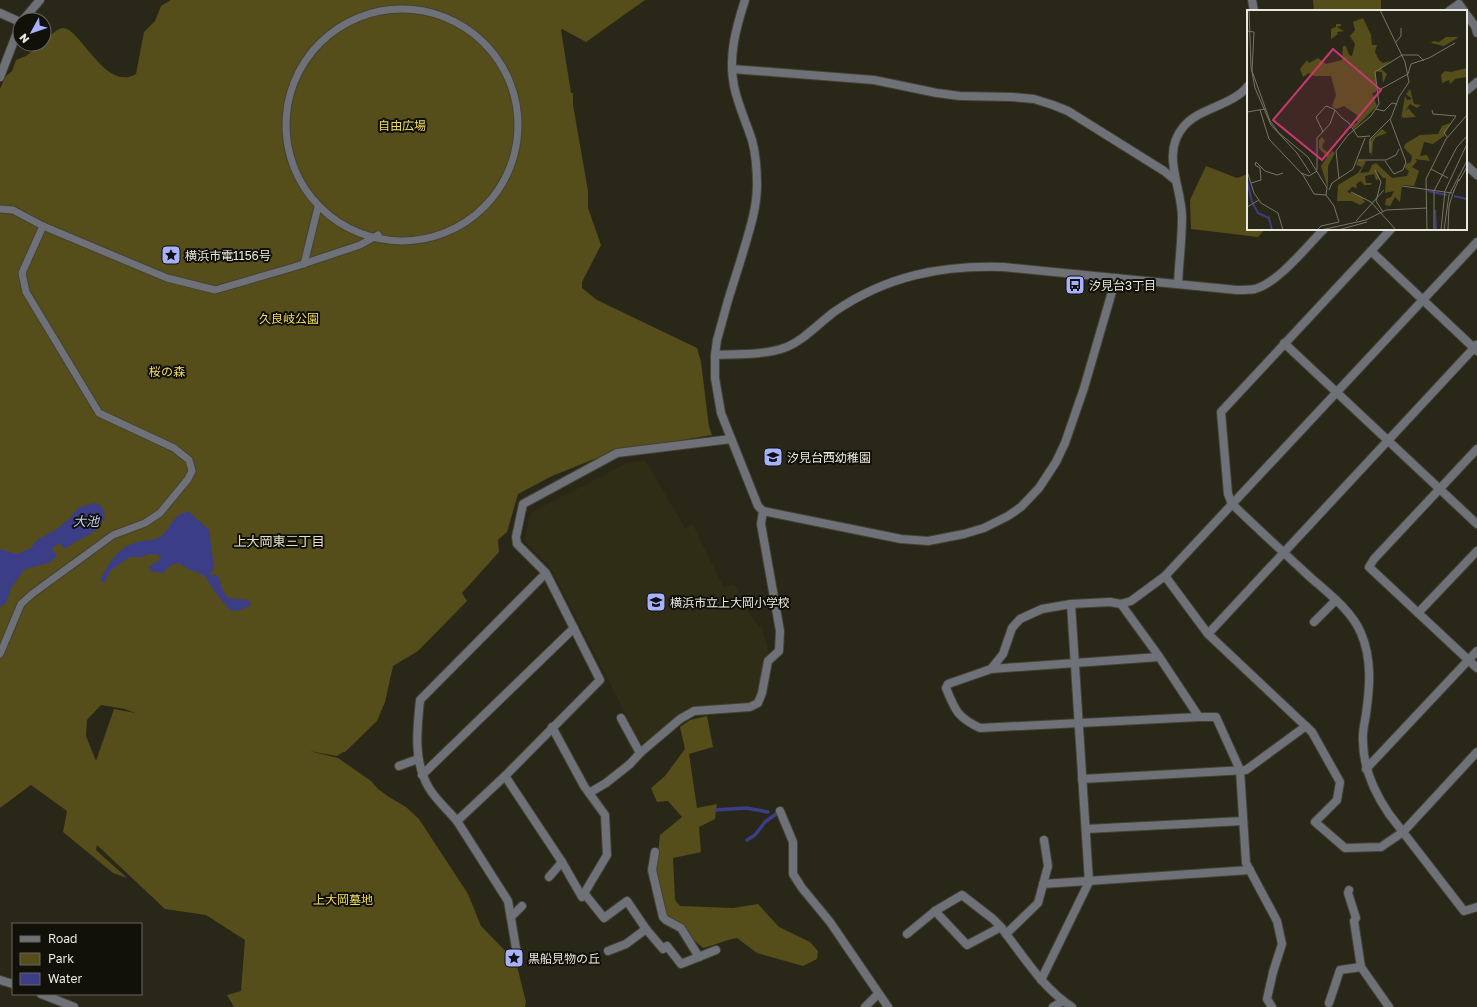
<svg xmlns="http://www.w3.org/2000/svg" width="1477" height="1007" viewBox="0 0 1477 1007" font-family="'Golos Text','Noto Sans JP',sans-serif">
	<rect width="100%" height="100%" fill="#292718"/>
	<polygon fill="#302d16" points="645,460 685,528 693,525 724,588 734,584 751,617 763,630 769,655 765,658 756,698 751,702 690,707 647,744 640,742 549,565 524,540 531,512 628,463"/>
	<g fill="#554e1a" fill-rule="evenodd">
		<path d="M171 0H645L586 42 562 29 561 30 571 93H573V105L588 191V208L601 245 582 282V288L597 300 697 348 701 362 709 427 712 435 635 448 597 458 552 476 518 494 507 532 498 540 499 552 462 593 467 601 418 651 393 666 385 702 377 721 345 752H343L337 756 309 751 338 758 371 781 378 789 389 797 406 807 419 819 468 894 481 926 516 962 526 1002 525 1007H234L227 995 241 991 245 940 206 915 165 909 97 845 96 850 127 878 113 873 63 832 67 811 31 785 0 808V89L5 77 12 71 16 60 26 56 41 44H44V41C49 37 55 30 62 28 79 25 105 93 136 74L144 32 155 21 161 6ZM101 705 125 709 135 713 114 709 96 761 86 736 87 720Z"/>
		<polygon points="1313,0 1381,0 1381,11 1314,11"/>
		<polygon points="1206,166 1237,178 1248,174 1248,229 1265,229 1258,237 1191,229 1190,200"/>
		<path d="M707 716 713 747 689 754 697 808 717 804 715 819 699 827 701 852 673 858 675 900 680 906 733 908 758 904 779 927 810 942 818 951 817 959 803 966 757 953 737 938C725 940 715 945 703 948L666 915 656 872 660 835 682 817 668 801 657 802 651 788 665 776 685 749 680 727 690 720Z"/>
	</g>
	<g fill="#3b3e87">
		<path d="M94 503C102 504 103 510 105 517 97 536 80 537 65 549L59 543 52 549 57 556 49 563 25 569 11 588 6 603 0 607V549L17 554 31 548 37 540 57 529 70 518 78 508Z"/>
		<path d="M188 511 209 530 214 567 210 575H216L220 579 221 588 228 598 248 600 251 605 241 610 231 611C221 600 212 589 205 576L186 568 179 563 171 565 163 573 153 572 148 567 161 559 158 555 151 554 141 557H130L111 570 104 583 100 580C109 564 118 546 138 542 147 539 153 542 161 536 169 531 171 520 179 515 182 513 185 513 188 511Z"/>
	</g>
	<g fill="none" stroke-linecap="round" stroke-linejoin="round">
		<g stroke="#3b3e87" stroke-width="3.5">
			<polyline points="716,810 746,808 768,812"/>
			<polyline points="747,840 755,835 765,822 776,814"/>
		</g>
		<defs>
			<g id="pedestrian">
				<circle cx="402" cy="125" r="116"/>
				<polyline points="0,209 13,210 43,226 167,278 215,290 294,267 360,245 378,235"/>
				<polyline points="304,264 318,207"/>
				<polyline points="0,654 21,604 32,594 113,535 145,523 160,513 188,479 192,471 189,460 174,448 99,413 26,292 22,273 43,226"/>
			</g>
			<g id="minor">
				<polyline points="1252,0 1254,11"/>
				<polyline points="1449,11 1459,4 1464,11"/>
				<polyline points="1466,14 1475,26 1477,33"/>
				<polyline points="732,69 874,80 937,93 960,96 1012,97 1034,99 1053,105 1068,111 1164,171 1175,180"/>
				<polyline points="1466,165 1477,175"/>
				<polyline points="1391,229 1371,251 1474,348 1476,345"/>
				<path d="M1371 251 1221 412 1228 494 1232 504C1258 529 1284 553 1310 577 1328 593 1351 610 1361 633 1372 659 1370 686 1366 714 1365 722 1362 732 1363 741 1363 768 1374 792 1389 814L1464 911 1477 907"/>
				<path d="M1178 284C1179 262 1182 239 1182 217 1182 186 1160 154 1184 126 1201 107 1232 106 1248 86"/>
				<polyline points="1284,343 1477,524"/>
				<polyline points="1477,449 1374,559 1369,567 1477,668"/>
				<path d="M546 573 420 700C417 730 413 761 429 788 436 800 448 810 457 821L505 776 600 680 546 573 517 544 516 537 523 504 617 453 731 439"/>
				<polyline points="1165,576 1208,634 1312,732 1340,782 1337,800 1315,822 1345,848 1381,847 1403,832 1477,752"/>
				<polyline points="1121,604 1158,655 1199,717 1216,717 1240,770 1246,863 1277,921 1282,944 1273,972 1267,999 1272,1007"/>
				<polyline points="1418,613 1477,551"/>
				<polyline points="1314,622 1336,600"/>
				<polyline points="1208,634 1474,348 1477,351"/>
				<path d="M1159 657 991 669 948 684 946 688C955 710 957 717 980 728L1199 717"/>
				<polyline points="991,669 1003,654 1012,628 1020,619 1042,609 1071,604 1110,602 1121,604 1131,601 1165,576 1477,242"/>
				<polyline points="621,718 640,753"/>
				<polyline points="399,766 418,759"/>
				<polyline points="1366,769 1477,651"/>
				<polyline points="422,775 574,628"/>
				<polyline points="505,776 562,862 582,897 607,855 605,815 584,786 552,727"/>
				<polyline points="1082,779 1246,770 1306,726"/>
				<polyline points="589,793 606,783 630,764 640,753 680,719 694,711 750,707 758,703 762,693 768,661 779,651 780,631 761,524 763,511"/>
				<polyline points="780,811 793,842 793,874 802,888 830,922 888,1007"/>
				<polyline points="457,821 508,901 518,960"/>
				<polyline points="1086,829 1243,821"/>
				<path d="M1044 840 1048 866 1038 903 1006 934C1026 960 1044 989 1072 1007"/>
				<polyline points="655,852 652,870 663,917 666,920 681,928 699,957"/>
				<polyline points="549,877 562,862"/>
				<polyline points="1043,884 1250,870"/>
				<polyline points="1349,890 1348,893 1356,918 1354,921 1361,967 1389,1007"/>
				<polyline points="584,893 604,918 627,901 646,929 663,949 667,946 681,964 716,950"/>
				<polyline points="511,917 522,906"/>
				<polyline points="1001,927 993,919 962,895 935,911 967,945 1001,927 1006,934"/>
				<polyline points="907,934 935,911"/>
				<polyline points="608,951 626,944 646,929"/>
				<polyline points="0,980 13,984"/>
				<polyline points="1041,980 1089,882 1071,604"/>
				<polyline points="41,994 74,1007"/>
				<polyline points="1329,1003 1340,970 1361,967"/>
				<polyline points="865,1007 878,994"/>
				<polyline points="1053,1007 1063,1001"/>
			</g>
			<g id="tertiary">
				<path d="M745 0C736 28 728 56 734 86 738 105 746 122 752 140 756 155 757 170 757 185 757 210 748 235 741 259 732 286 724 313 717 340L715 355V378L721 413 758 506 763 511 901 539 928 541 964 534 984 528 1008 516 1021 507 1039 488 1056 462 1065 443 1084 388 1116 278"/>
				<polyline points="0,13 20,22"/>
				<polyline points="23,20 40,0"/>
				<polyline points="0,77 20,25"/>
				<polyline points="1466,91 1477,82"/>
				<path d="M715 355C736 354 765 355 784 348 803 341 818 324 834 312 886 276 941 265 1003 267L1237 290C1243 290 1250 290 1255 289 1278 283 1307 246 1324 229"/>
			</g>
		</defs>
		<use href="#pedestrian" stroke="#444234" stroke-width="9"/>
		<use href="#minor" stroke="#444234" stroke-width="10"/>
		<use href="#tertiary" stroke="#444234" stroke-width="10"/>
		<use href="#pedestrian" stroke="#6f7178" stroke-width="7"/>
		<use href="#minor" stroke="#6f7178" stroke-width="8"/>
		<use href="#tertiary" stroke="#6f7178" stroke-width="8"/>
	</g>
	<defs>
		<symbol id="sight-square" viewBox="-11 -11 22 22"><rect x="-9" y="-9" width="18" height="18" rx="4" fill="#a7b1fc" stroke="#111009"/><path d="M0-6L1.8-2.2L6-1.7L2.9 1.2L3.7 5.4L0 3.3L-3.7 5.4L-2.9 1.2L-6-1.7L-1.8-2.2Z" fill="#111"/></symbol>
		<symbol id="bus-square" viewBox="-11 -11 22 22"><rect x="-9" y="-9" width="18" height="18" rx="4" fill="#a7b1fc" stroke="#111009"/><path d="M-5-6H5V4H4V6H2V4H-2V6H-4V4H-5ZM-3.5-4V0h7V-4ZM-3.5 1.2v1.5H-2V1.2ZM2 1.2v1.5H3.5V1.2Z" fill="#111"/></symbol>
		<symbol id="school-square" viewBox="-11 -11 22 22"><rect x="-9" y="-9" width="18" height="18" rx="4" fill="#a7b1fc" stroke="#111009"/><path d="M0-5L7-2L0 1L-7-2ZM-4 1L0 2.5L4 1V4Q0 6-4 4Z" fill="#111"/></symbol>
	</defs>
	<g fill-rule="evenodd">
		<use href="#sight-square" x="160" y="244" width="22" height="22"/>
		<use href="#bus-square" x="1064" y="274" width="22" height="22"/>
		<use href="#school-square" x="762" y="446" width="22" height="22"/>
		<use href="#school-square" x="645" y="591" width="22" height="22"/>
		<use href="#sight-square" x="503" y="947" width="22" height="22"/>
	</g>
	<g text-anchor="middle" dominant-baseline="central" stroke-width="4" stroke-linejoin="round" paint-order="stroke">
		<g font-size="12" fill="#f1de5c" stroke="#111009">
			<text x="402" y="125">自由広場</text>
			<text x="289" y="318">久良岐公園</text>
			<text x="167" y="371">桜の森</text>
			<text x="343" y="899">上大岡墓地</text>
		</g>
		<g font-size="12" fill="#eae9df" stroke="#111009" text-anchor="start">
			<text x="185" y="255">横浜市電1156号</text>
			<text x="1089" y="285">汐見台3丁目</text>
			<text x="787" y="457">汐見台西幼稚園</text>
			<text x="670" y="602">横浜市立上大岡小学校</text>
			<text x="528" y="958">黒船見物の丘</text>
		</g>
		<g font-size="13" font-style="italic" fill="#c4cbf5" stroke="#111009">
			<text x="86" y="521">大池</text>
		</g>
		<g font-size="13" fill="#e2dfcb" stroke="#111009">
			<text x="279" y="541">上大岡東三丁目</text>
		</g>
	</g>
	<g transform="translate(1247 10)">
		<rect width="220" height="220" fill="#292718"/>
		<path d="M116 8 124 25 125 35H130L128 42 132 50 136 53 143 51 134 59 140 64 136 73 135 62 128 61 130 78 129 82 125 83 130 96 107 119 104 115 110 113V105L97 96 89 99 85 96 89 85 84 66H67L62 63 56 67 53 59 60 50 62 53 71 48 79 54 95 50 96 36H99L102 45 105 46 108 34 103 26 108 20 106 12ZM89 14H94V16L90 17 97 21 90 22 91 24 84 29V19L89 17ZM199 27H212L197 36 184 33 186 31 192 32ZM220 58 219 67 208 69 203 74 202 70 195 73 194 65 198 61 204 62ZM163 79 167 94 174 95 170 98 163 94 157 102 161 98 169 107 156 108V106L154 109 158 86 160 90 165 89 159 84ZM203 113 197 126 186 134 177 132 173 146 180 145 183 151 168 149 170 151 165 157 172 161 167 176 155 175 153 192 148 187 143 196 138 195 139 189 144 187 147 181 138 183 139 168H136L129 160 132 169 129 170 127 164 118 166 119 173H125L124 175H117L114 171 109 174 110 178 105 177 100 182 114 186 118 192 113 195 105 191H90L91 175 111 163 115 157 109 155 111 150 119 151 113 163 122 162 125 155 129 153 145 168 160 166 162 161 158 158 159 154 164 152 165 146 157 138 158 134 173 125 191 124 195 116ZM135 119 140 123 129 127 126 132 125 147 122 133 125 128ZM75 127 78 131 75 135 76 139 83 144 85 141 88 143 81 156V179L74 156 80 147 72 138V130Z" fill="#554e1a"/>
		<path fill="none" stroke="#3b3e87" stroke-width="2" d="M0 170 5 192 11 203 22 208 25 220M181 181 200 185M207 186 220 189M188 200 189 220"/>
		<path fill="none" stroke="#767568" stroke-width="1" d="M2 0 4 57 8 78 24 115 50 143 63 163M0 21 7 22 5 61 23 111 32 123 61 147 80 178 79 185 87 196 92 212 74 216 70 220M149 32 154 26V18M161 64 164 54 182 48 208 33M132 80 161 64M129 99 137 101 145 93 150 94M13 100 22 129 56 165 67 184 79 185M185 100 186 104 209 106 197 123 200 127M0 102 18 99M76 122 69 107 79 96 87 99 95 108 102 113 111 127 123 126M123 143V129L144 108 152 87 162 72 158 52 133 0M111 150H139L149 145 152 139M138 151 147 164 156 160 159 152 143 109M184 159 201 168M70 160V128L83 114 88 100M128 160 134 172 129 191 136 202M0 161 7 183 14 193 31 203 36 220M54 163 62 166 70 161M92 169 89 141 101 125 124 106 132 94 128 62 155 45H171L177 51M212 171 220 157M4 173 14 170 13 158 8 155 9 152 18 161 30 165 36 163M155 176 205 183M82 180 85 173 106 159 118 128M104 182 124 192 149 220M206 183 212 169M0 197 12 190M109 211 137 180M201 219 202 196 207 180M74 220 119 210 139 200 180 198M91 220 120 212M180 220 179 169 199 129 220 105M187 220V181L210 137 220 126M194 220 198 181 220 134M197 220 202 185 220 151"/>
		<path fill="#c8376f" fill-opacity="0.15" stroke="#c8376f" stroke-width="2" d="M86 39 134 80 75 150 26 110Z"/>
		<rect width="220" height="220" fill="none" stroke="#eae9df" stroke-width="2"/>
	</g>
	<rect x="12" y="923" width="130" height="72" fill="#111009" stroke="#68675f"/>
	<rect x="20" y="936" width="20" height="6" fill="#6f7178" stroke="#68675f"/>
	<text x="48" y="943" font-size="12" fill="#eae9df">Road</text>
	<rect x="20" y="953" width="20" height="12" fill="#554e1a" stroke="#68675f"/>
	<text x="48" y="963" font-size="12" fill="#eae9df">Park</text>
	<rect x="20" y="973" width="20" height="12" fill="#3b3e87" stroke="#68675f"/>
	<text x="48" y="983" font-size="12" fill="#eae9df">Water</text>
	<g transform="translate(32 32) rotate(230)"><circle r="19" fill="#111009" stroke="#68675f"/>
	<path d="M0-3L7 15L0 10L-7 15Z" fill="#a7b1fc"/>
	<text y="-6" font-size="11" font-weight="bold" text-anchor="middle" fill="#eae9df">N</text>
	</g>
</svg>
